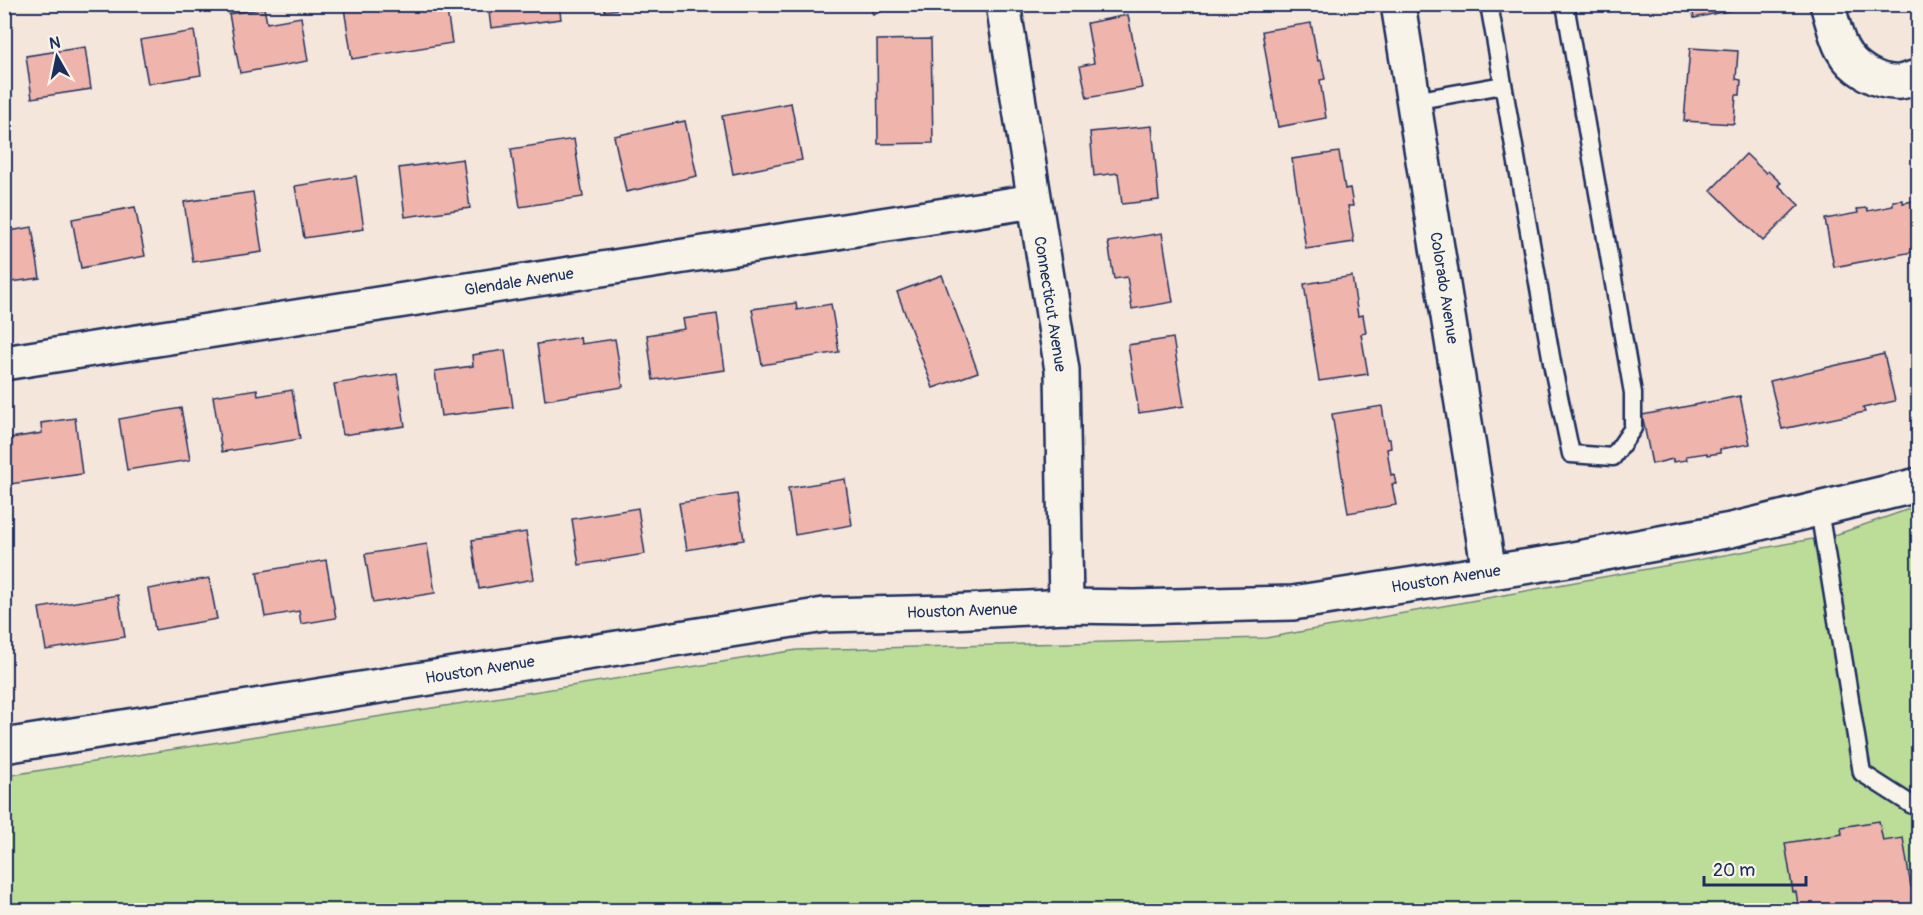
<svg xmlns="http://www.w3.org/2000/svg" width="1923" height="915" viewBox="0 0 1923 915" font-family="Pangolin,sans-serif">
	<rect width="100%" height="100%" fill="#f5e6dc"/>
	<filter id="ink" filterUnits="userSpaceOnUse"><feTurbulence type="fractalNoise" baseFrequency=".0167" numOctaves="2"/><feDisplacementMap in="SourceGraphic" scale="12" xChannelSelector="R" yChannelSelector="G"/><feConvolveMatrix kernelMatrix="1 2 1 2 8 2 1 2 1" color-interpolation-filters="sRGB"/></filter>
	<g filter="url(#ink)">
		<polygon fill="#bcdd97" stroke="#6c867a" stroke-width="1.5" points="1918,506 1918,910 5,910 5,776 797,650 1266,638 1835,535"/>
		<g fill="#efb4ac" stroke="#1b2f5e" stroke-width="1.5">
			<polygon points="364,4 446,4 452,43 352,59 344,8"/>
			<polygon points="488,4 559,4 561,19 491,28"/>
			<polygon points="604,4 655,4 605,11"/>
			<polygon points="869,4 899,4 873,15"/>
			<polygon points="1691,4 1740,4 1741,8 1694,18"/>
			<polygon points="264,8 267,23 301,17 308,61 240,73 229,14"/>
			<polygon points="1128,15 1142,88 1087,98 1080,66 1094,63 1087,23"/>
			<polygon points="1311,23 1318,61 1321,60 1325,79 1320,80 1326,118 1278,127 1262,31"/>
			<polygon points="194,31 201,75 148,84 140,40"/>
			<polygon points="931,39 933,143 878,144 877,40"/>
			<polygon points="85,47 91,89 32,98 26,56"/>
			<polygon points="1690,48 1738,51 1736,79 1741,80 1740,95 1736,95 1734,124 1684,121"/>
			<polygon points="791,103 802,160 733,174 722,116"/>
			<polygon points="685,121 697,176 626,192 614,136"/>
			<polygon points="1152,126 1159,200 1122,204 1118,173 1094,176 1090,132"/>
			<polygon points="574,139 583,197 520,207 511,149"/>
			<polygon points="1339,152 1345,189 1350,188 1353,206 1348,206 1354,242 1306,249 1292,159"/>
			<polygon points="1746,154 1766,173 1768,171 1781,183 1778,185 1799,205 1763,241 1711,190"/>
			<polygon points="463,159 470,208 405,217 399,168"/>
			<polygon points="356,176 364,229 304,238 295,186"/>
			<polygon points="253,192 262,252 193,262 184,202"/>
			<polygon points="1903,200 1903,203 1918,200 1918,251 1834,267 1825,219 1858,213 1857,209 1867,208 1868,211 1893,206 1893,201"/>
			<polygon points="135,207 145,256 81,268 72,219"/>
			<polygon points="32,227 40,278 4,283 4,232"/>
			<polygon points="1162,233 1173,302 1132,309 1127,277 1114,279 1108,242"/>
			<polygon points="942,275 978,372 933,388 897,292"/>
			<polygon points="1352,276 1358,316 1363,315 1366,333 1361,334 1368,374 1319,381 1304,284"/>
			<polygon points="796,303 797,310 831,304 839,352 762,365 752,309"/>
			<polygon points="717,314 725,370 653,380 647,335 685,329 683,319"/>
			<polygon points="580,337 581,344 615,339 623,387 545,400 537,344"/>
			<polygon points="1173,338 1184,406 1139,413 1128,345"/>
			<polygon points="505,350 513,407 441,416 435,371 473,366 472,355"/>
			<polygon points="1884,354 1895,401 1863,408 1865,412 1782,429 1770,381"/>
			<polygon points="397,374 405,426 343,435 334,384"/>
			<polygon points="257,389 258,396 292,390 300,439 222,452 213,396"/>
			<polygon points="1740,396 1750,444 1720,449 1720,453 1707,455 1707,453 1686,456 1687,460 1673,462 1673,459 1652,464 1642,415"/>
			<polygon points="1382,406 1387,439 1390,439 1391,448 1387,449 1391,475 1394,474 1396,484 1392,484 1396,505 1348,513 1332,414"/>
			<polygon points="181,408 190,460 127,470 119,419"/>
			<polygon points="75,418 82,474 10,484 4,439 42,433 41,423"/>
			<polygon points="845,479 852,525 795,535 788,488"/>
			<polygon points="737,494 744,540 687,550 679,503"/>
			<polygon points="638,508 645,554 579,565 572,519"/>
			<polygon points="526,532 534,579 479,589 472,540"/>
			<polygon points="427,544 435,593 373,603 365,554"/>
			<polygon points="326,560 336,618 301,624 299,611 265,617 257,572"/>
			<polygon points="209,578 217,619 155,630 148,589"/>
			<polygon points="118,595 125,637 46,650 39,608"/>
			<polygon points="1879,821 1883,841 1903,838 1911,887 1918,886 1918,910 1799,910 1796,892 1793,892 1785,843 1842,834 1841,827"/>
		</g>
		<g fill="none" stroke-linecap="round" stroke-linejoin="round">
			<defs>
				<g id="service">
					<polyline points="1489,4 1553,368 1571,454 1613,457 1633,428 1633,393 1565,4"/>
					<polyline points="1414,101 1503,85"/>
					<polyline points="1819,510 1862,773 1912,805 1918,804"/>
				</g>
				<g id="minor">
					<polyline points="1003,4 1062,370 1066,606"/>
					<polyline points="1398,4 1489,572"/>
					<path d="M1827 4C1832 19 1835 36 1842 49 1852 68 1878 84 1900 82 1906 81 1913 78 1918 77"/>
					<polyline points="4,363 1034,201"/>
					<polyline points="4,746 824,615 950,612 1066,606 1134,607 1293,603 1562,561 1731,530 1918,485"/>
				</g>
			</defs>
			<use href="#service" stroke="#1b2f5e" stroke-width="21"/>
			<use href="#minor" stroke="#1b2f5e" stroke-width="38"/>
			<use href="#service" stroke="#f7f3e8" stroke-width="16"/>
			<use href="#minor" stroke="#f7f3e8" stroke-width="33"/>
		</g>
	</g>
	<g text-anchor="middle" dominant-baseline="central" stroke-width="4.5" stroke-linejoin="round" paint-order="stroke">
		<g font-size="16" fill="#1b2f5e" stroke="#f7f3e8">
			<text transform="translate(519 282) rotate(-9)">Glendale Avenue</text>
			<text transform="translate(1444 288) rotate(81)">Colorado Avenue</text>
			<text transform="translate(1050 304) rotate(81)">Connecticut Avenue</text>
			<text transform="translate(1446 579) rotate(-9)">Houston Avenue</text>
			<text transform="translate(962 611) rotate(-2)">Houston Avenue</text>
			<text transform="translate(480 670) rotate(-9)">Houston Avenue</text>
		</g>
	</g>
	<rect width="1923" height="915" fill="none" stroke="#f7f3e8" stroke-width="24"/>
	<rect x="12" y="12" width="1899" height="891" fill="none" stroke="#1b2f5e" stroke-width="2" filter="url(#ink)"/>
	<g transform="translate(57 57) rotate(351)" stroke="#f7f3e8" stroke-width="4.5" paint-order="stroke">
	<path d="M0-4.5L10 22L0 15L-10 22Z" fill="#1b2f5e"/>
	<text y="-9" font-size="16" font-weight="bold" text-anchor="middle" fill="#1b2f5e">N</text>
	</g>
	<path d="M1704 876v9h102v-9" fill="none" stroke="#1b2f5e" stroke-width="3"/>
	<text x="1713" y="876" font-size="18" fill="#1b2f5e" stroke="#f7f3e8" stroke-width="4.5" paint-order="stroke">20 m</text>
</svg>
